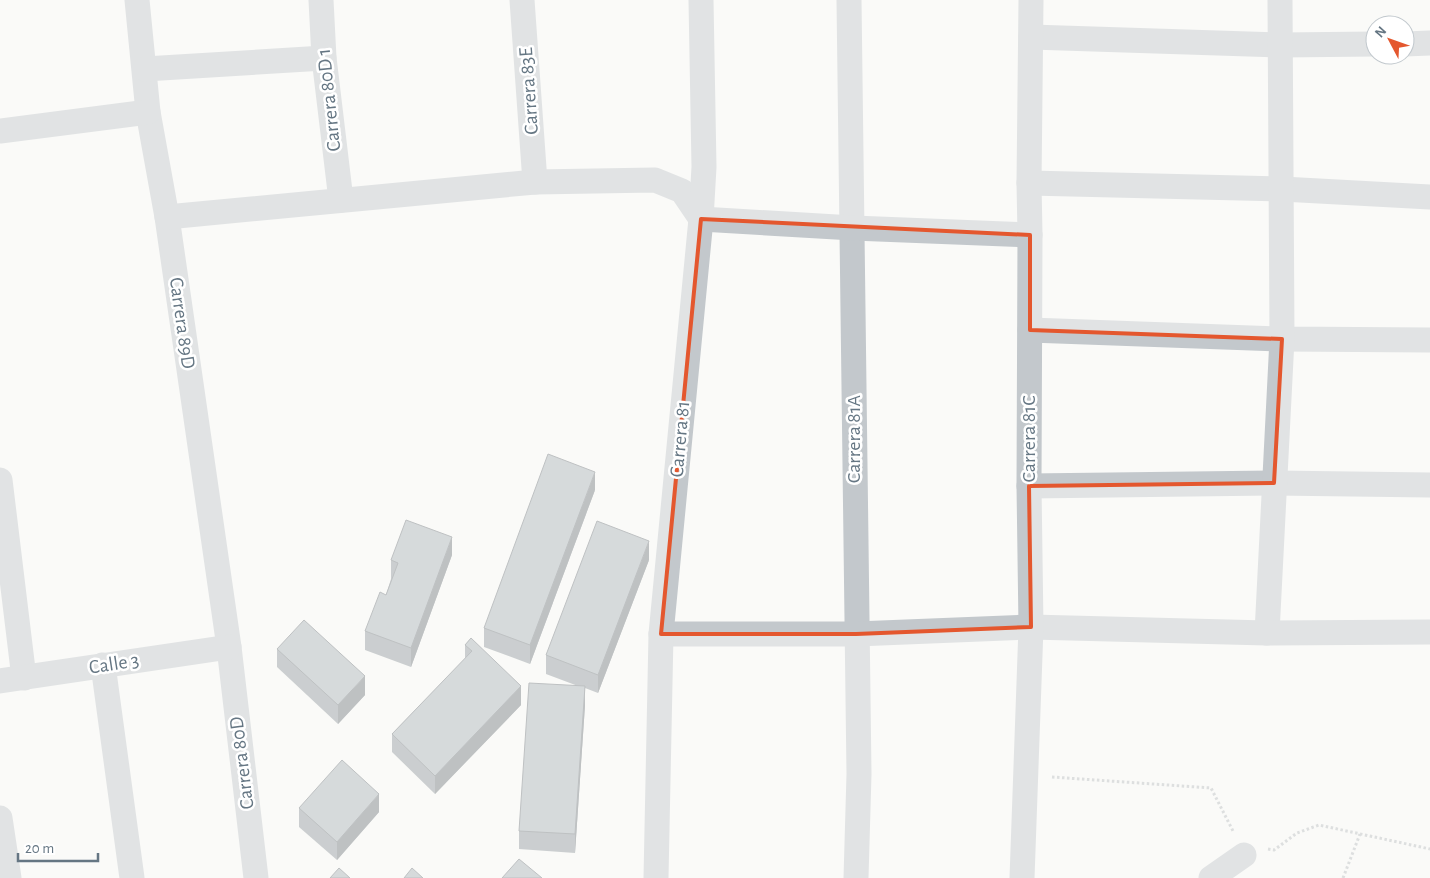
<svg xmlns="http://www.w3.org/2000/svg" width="1430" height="878" viewBox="0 0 1430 878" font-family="'Alegreya Sans',sans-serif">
	<rect width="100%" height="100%" fill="#fafaf8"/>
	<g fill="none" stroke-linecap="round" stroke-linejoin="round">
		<g stroke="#bbbfc2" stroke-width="3" stroke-dasharray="2.5 2.5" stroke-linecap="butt">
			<polyline points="1052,777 1211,788 1233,831"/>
			<polyline points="1268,849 1274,850 1297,833 1319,825 1430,849"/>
			<polyline points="1343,878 1360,834"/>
		</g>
		<g stroke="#c3c8cc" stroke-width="25">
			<polyline points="137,0 148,112 167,217 229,647 256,878"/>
			<polyline points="321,0 324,58 341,200"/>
			<polyline points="522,0 535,182"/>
			<polyline points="849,0 859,774 856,878"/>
			<polyline points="1031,37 1281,45 1375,44"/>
			<polyline points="1405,44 1430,43"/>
			<polyline points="145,69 324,58"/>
			<polyline points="0,131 148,112"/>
			<polyline points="1029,183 1282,189 1430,197"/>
			<polyline points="167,217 535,182 655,180 682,191 701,219 853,228 1030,235"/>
			<polyline points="1030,330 1282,339 1430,340"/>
			<polyline points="0,480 24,678"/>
			<polyline points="1029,486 1274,483 1430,485"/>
			<polyline points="1267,633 1282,339 1280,0"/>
			<polyline points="661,634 856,634 1031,627 1267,633 1430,632"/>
			<polyline points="103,665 132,878"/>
			<polyline points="0,681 229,647"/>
			<polyline points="0,818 9,878"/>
			<polyline points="656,878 661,634 701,219 704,167 701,0"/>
			<polyline points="1022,878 1031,627 1029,486 1030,235 1029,183 1031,0"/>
			<polyline points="1211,878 1244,855"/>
		</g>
	</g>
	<g fill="#929a9f">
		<polygon points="595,490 530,664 484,647 484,628"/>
		<polygon points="452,555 411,667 365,650 365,631 386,595 391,579 391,560"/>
		<polygon points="649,560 598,693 585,688 585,705 575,853 519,849 519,831 578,686 546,674 546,655"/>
		<polygon points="471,638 521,705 435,794 392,752 392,734 465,659 465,645"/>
		<polygon points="277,649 365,695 338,724 277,667"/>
		<polygon points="299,808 379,812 337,860 299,827"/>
	</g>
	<g fill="#777d82">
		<polygon points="595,472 595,490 530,664 530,645"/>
		<polygon points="452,537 452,555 411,667 411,648"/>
		<polygon points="649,541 649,560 598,693 598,675"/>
		<polygon points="365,676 365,695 338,724 338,705"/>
		<polygon points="521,686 521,705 435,794 435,776"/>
		<polygon points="585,686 585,705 575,853 575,834"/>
		<polygon points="379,794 379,812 337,860 337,842"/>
	</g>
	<g fill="#aab3b9" stroke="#777d82">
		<polygon points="548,454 595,472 530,645 484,628"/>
		<polygon points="406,520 452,537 411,648 365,631 380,592 386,595 398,563 391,560"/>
		<polygon points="597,521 649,541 598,675 546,655"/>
		<polygon points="304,620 365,676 338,705 277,649"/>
		<polygon points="471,638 521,686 435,776 392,734 472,651 465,645"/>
		<polygon points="529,683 585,686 575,834 519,831"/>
		<polygon points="342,760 379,794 337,842 299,808"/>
		<polygon points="519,859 542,878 502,878"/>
		<polygon points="339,868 350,878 330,878"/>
		<polygon points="412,868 423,878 404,878"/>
	</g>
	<path d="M0 0H1430V878H0ZM701 219 1030 235V330L1282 339 1274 483 1029 486 1031 627 856 634H661Z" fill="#fafaf8" fill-opacity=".55" fill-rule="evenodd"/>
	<path fill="none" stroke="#e4572e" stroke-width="4" stroke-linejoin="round" d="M701 219 1030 235V330L1282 339 1274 483 1029 486 1031 627 856 634H661Z"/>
	<g text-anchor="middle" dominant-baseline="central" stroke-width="5" stroke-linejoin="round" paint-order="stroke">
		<g font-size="20" fill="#657683" stroke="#fff">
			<text transform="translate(529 91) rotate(-94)">Carrera 83E</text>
			<text transform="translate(329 100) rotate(-96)">Carrera 80D 1</text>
			<text transform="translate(182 323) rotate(82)">Carrera 89D</text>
			<text transform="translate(680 439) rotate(-85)">Carrera 81</text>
			<text transform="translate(854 439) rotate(-90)">Carrera 81A</text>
			<text transform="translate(1029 439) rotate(-90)">Carrera 81C</text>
			<text transform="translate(114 664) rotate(-9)">Calle 3</text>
			<text transform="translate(242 763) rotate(-97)">Carrera 80D</text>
		</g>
	</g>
	<g transform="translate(1390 40) rotate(311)"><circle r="24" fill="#ffffff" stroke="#c1c8cd"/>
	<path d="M0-4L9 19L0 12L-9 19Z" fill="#e4572e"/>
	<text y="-8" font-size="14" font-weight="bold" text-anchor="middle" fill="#657683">N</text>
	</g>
	<path d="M18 853v8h80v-8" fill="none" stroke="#657683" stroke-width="2.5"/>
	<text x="25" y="853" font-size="15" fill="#657683" stroke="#ffffff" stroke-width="4" paint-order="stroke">20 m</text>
</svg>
